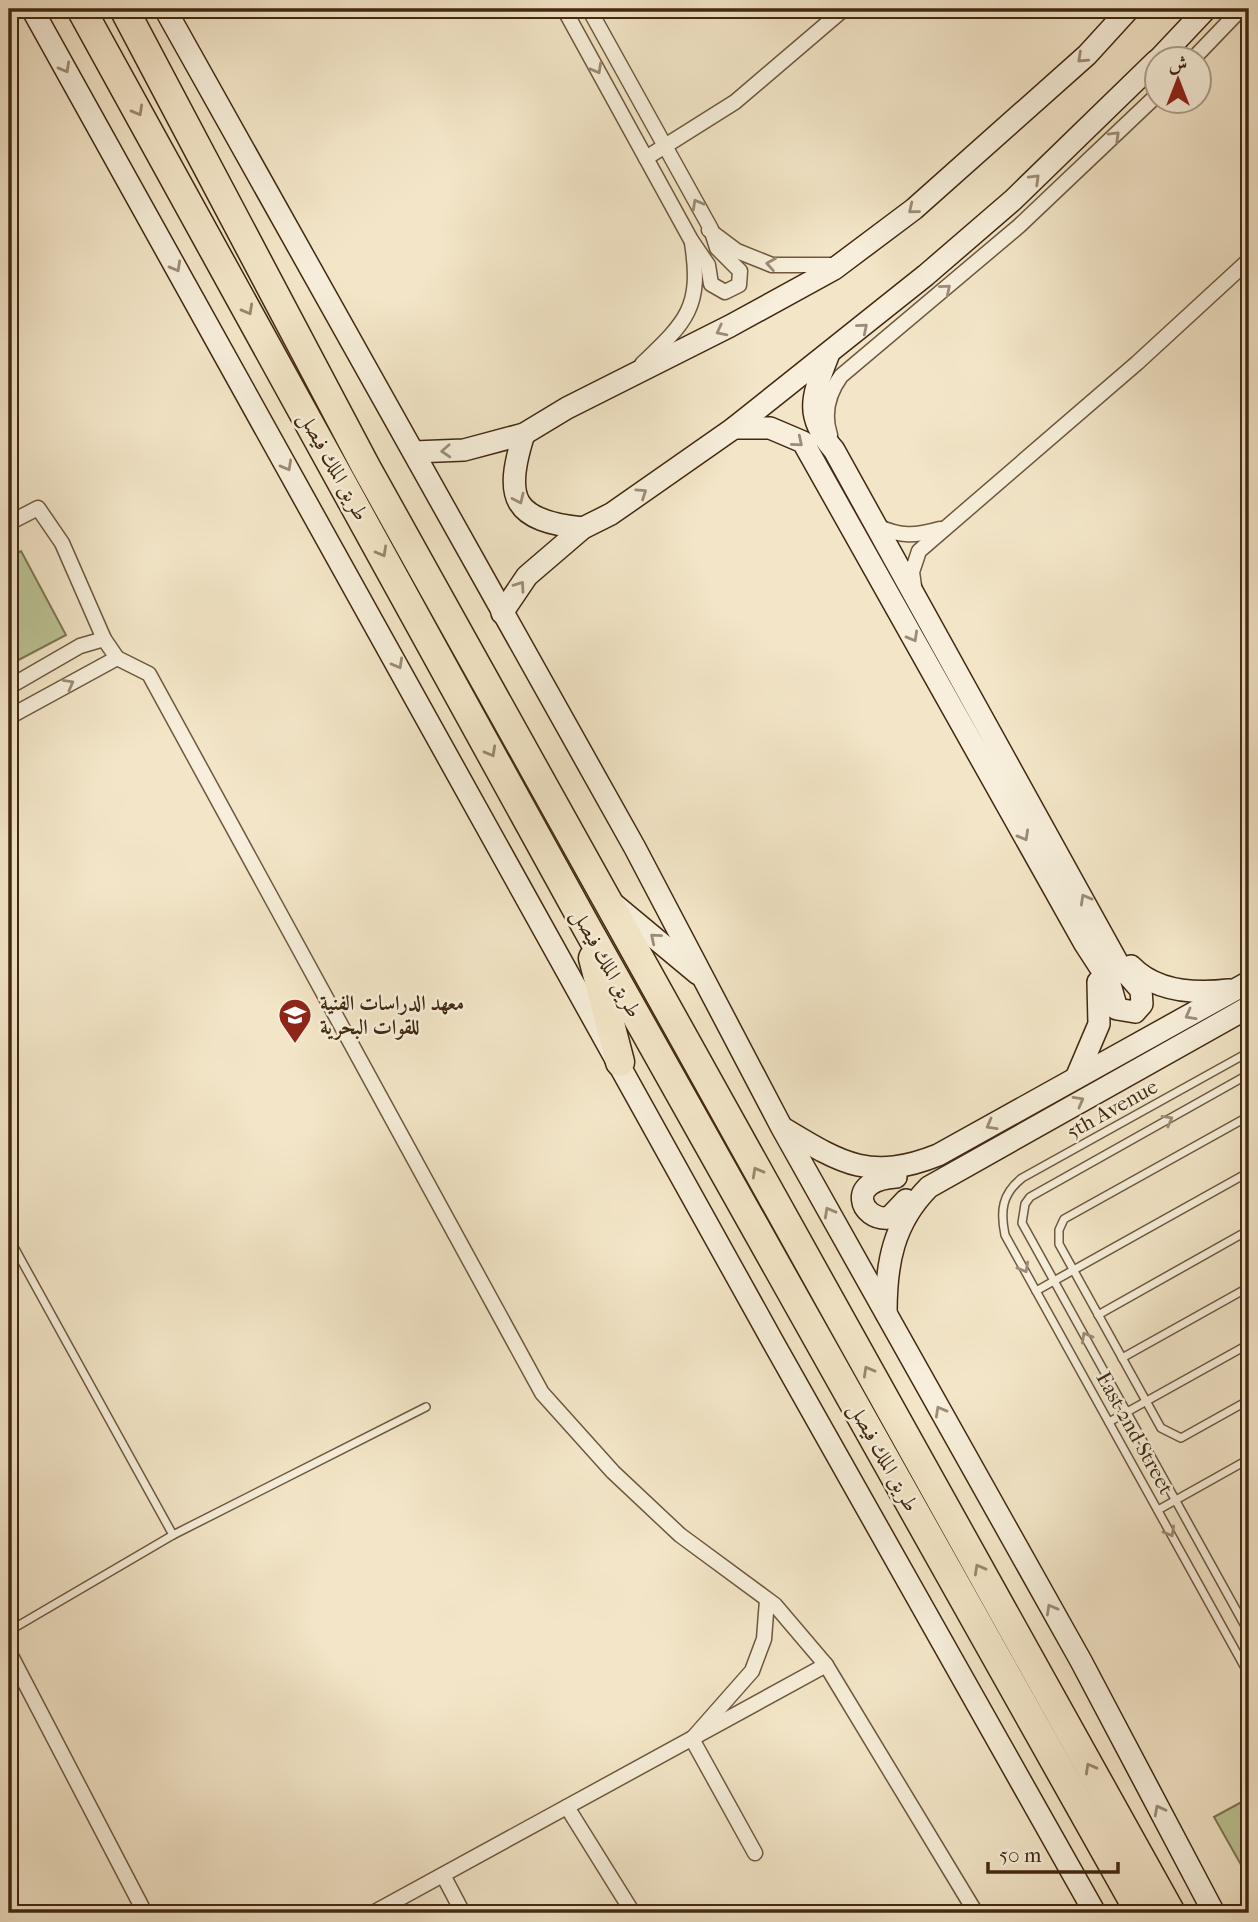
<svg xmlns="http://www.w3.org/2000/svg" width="1258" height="1922" viewBox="0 0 1258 1922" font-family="'IM FELL French Canon',Amiri,serif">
	<rect width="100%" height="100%" fill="#f3e6c8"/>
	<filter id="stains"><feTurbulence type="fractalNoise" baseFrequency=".00286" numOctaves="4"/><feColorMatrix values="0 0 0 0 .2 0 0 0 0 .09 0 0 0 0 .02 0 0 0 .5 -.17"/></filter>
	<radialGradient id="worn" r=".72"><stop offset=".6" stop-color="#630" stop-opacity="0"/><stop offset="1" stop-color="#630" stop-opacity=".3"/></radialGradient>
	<g fill="#bcc495" stroke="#7e7653" stroke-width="2">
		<polygon points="21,551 66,635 9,665 9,557"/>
		<polygon points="1249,1798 1249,1879 1214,1817"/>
	</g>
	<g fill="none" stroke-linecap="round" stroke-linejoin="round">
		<defs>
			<g id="lane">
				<path d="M1249 1052 1022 1178C1002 1194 1000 1211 1005 1235L1249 1675"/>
				<polyline points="1249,1074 1030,1197 1025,1204 1022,1223 1249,1633"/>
				<polyline points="1249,1116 1064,1219 1059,1230 1059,1244 1161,1428 1181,1438 1249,1400"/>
				<polyline points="9,1238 173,1535 426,1407"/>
				<polyline points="1036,1291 1249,1172"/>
				<polyline points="1098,1315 1249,1230"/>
				<polyline points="1122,1358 1249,1287"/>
				<polyline points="1109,1422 1249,1344"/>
				<polyline points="1158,1510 1249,1459"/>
				<polyline points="9,1631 173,1535"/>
			</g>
			<g id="street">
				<polyline points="564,9 691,240 708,265 711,284 725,292 739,285 740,271 717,248 711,229 589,9"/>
				<polyline points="1192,60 1241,9"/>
				<polyline points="646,158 735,102 844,9"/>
				<polyline points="709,230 737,251 772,265 832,265"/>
				<path d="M642 364C687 321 702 307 692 243"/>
				<path d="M830 435C823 414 828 394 841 376L1019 226 1156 96"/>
				<polyline points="9,523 38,508 62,543 104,639"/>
				<path d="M877 526C901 537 915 536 940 529"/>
				<polyline points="914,586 912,572 919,551 1137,363 1249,260"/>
				<polyline points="117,658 149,674 542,1393 613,1472 680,1535 775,1605 826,1665 976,1913"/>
				<polyline points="9,687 80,646 104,639 117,658 9,717"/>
				<polyline points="9,1652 145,1913"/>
				<polyline points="567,1807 633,1913"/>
				<polyline points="755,1853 692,1739 752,1671 764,1639 767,1600"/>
				<polyline points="443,1875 463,1913"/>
				<polyline points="373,1913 826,1665"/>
			</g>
			<g id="secondary">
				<polyline points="32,9 773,1342 1095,1913"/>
				<polyline points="165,9 635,848 782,1128 1081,1661 1214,1913"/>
				<polyline points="1158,60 1206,9"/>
				<path d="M734 428H770L803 442 1085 944 1109 981 1117 1009 1135 1012 1142 1004 1141 990 1119 965 834 450C803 415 813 395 828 356"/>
				<path d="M524 434C503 499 513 521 583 528"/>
				<polyline points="414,452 464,450 524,434 567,408 730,326 834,269 914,209 1087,55 1129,9"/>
				<polyline points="502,613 527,576 583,528 611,514 734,428 926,275 1013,200 1156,61"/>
				<polyline points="615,905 698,974"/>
				<path d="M1131 966C1156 992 1195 994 1229 990"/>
				<polyline points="1076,1078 1099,1024 1098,982"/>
				<path d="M783 1128C841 1163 870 1182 938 1155L1249 982"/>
				<path d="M896 1177C845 1180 860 1221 889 1218L906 1200"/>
				<path d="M886 1313C886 1264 893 1223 929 1187L1249 1007"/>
			</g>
			<g id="highway">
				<polyline points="81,9 587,928 1140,1913"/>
				<polyline points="124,9 366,467 1171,1913"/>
				<polyline points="593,958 620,1062"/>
			</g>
		</defs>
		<use href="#lane" stroke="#6e583f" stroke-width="10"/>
		<use href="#street" stroke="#6e583f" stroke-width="17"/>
		<use href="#secondary" stroke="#412811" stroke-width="24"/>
		<use href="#highway" stroke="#412811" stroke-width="31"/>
		<use href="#lane" stroke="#f7efdb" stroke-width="7"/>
		<use href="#street" stroke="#f7efdb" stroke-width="14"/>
		<use href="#secondary" stroke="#f7efdb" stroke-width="21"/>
		<use href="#highway" stroke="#f3e6c8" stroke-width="28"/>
	</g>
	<defs><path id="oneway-chevron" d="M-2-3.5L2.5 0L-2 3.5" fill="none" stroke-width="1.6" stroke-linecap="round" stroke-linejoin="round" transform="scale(1.75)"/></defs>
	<g stroke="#9c8c76">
		<use href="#oneway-chevron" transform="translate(1082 58) rotate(137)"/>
		<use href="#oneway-chevron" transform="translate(65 68) rotate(61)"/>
		<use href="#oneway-chevron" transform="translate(597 69) rotate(61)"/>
		<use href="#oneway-chevron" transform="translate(1115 136) rotate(-44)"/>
		<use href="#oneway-chevron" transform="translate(1035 179) rotate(-44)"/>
		<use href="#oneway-chevron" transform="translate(697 204) rotate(-119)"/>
		<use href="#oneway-chevron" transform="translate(913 209) rotate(141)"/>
		<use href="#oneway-chevron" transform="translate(771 264) rotate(-170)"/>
		<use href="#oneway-chevron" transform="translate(176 267) rotate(61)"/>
		<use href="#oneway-chevron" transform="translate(946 289) rotate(-40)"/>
		<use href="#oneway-chevron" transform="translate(863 328) rotate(-40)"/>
		<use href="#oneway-chevron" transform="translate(721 331) rotate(153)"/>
		<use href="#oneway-chevron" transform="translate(798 442) rotate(40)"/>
		<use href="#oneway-chevron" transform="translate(446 451) rotate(177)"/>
		<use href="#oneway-chevron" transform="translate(287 466) rotate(61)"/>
		<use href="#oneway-chevron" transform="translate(642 493) rotate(-34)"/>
		<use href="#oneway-chevron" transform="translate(519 499) rotate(65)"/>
		<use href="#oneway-chevron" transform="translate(520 586) rotate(-55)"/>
		<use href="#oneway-chevron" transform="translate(913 637) rotate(61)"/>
		<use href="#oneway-chevron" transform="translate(398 664) rotate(61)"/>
		<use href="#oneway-chevron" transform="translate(69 684) rotate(-29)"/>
		<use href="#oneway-chevron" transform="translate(1024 836) rotate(61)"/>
		<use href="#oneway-chevron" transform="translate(1085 899) rotate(-119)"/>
		<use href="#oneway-chevron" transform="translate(655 938) rotate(-140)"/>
		<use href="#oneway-chevron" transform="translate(1190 1015) rotate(151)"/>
		<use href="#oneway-chevron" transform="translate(1079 1101) rotate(-29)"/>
		<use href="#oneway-chevron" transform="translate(1168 1120) rotate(-29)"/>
		<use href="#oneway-chevron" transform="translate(991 1125) rotate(151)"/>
		<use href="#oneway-chevron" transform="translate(829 1212) rotate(-119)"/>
		<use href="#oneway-chevron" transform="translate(1024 1268) rotate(61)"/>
		<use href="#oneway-chevron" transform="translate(1086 1337) rotate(-119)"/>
		<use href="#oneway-chevron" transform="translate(940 1411) rotate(-119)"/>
		<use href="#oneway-chevron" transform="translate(1170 1532) rotate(61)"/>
		<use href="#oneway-chevron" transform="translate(1051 1609) rotate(-119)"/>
		<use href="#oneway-chevron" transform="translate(1159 1810) rotate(-118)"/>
	</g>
	<g stroke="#9a876c">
		<use href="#oneway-chevron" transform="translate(138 111) rotate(61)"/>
		<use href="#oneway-chevron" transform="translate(248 310) rotate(61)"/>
		<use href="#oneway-chevron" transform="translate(382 552) rotate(61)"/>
		<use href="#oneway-chevron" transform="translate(491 752) rotate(61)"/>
		<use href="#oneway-chevron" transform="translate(757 1172) rotate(-119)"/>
		<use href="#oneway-chevron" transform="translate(868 1371) rotate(-119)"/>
		<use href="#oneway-chevron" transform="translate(979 1569) rotate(-119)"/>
		<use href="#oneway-chevron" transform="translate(1090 1768) rotate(-119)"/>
	</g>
	<defs>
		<symbol id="university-pin" viewBox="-11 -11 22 30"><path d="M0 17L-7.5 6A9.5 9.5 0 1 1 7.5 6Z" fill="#8f2418" stroke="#f7efdb"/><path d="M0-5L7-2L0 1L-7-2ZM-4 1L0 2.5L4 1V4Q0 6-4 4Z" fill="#fff"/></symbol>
	</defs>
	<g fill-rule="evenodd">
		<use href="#university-pin" x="276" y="996" width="38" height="52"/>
	</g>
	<g text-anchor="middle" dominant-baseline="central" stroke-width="5" stroke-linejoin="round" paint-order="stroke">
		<g font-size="21" fill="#412811" stroke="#f7efdb">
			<text transform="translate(334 466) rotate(61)">طريق الملك فيصل</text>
			<text transform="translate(607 963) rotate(61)">طريق الملك فيصل</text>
			<text transform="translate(1112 1109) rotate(-29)">5th Avenue</text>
			<text transform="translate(1135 1433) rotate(61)">East 2nd Street</text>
			<text transform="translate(884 1457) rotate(61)">طريق الملك فيصل</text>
		</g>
		<g font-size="21" font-weight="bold" fill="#412811" stroke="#f7efdb" text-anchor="start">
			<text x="320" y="1003">معهد الدراسات الفنية<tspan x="320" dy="24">للقوات البحرية</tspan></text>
		</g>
	</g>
	<rect width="1258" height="1922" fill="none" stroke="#f3e6c8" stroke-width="35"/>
	<rect x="10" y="10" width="1237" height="1901" fill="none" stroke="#412811" stroke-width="3.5"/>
	<rect x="18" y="18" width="1223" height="1887" fill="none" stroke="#412811" stroke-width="2"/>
	<g transform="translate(1178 80)"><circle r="33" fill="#f7efdb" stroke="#ae9f8a" stroke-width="2"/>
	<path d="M0-5L12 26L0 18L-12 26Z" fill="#8f2418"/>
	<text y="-10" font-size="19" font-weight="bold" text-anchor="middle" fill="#412811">ش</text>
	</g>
	<path d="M988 1862v10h130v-10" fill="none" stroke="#412811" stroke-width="3.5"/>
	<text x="999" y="1862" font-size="21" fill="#412811" stroke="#f7efdb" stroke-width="5" paint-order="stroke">50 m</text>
	<rect width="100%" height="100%" filter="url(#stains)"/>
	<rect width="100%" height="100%" fill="url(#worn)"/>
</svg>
